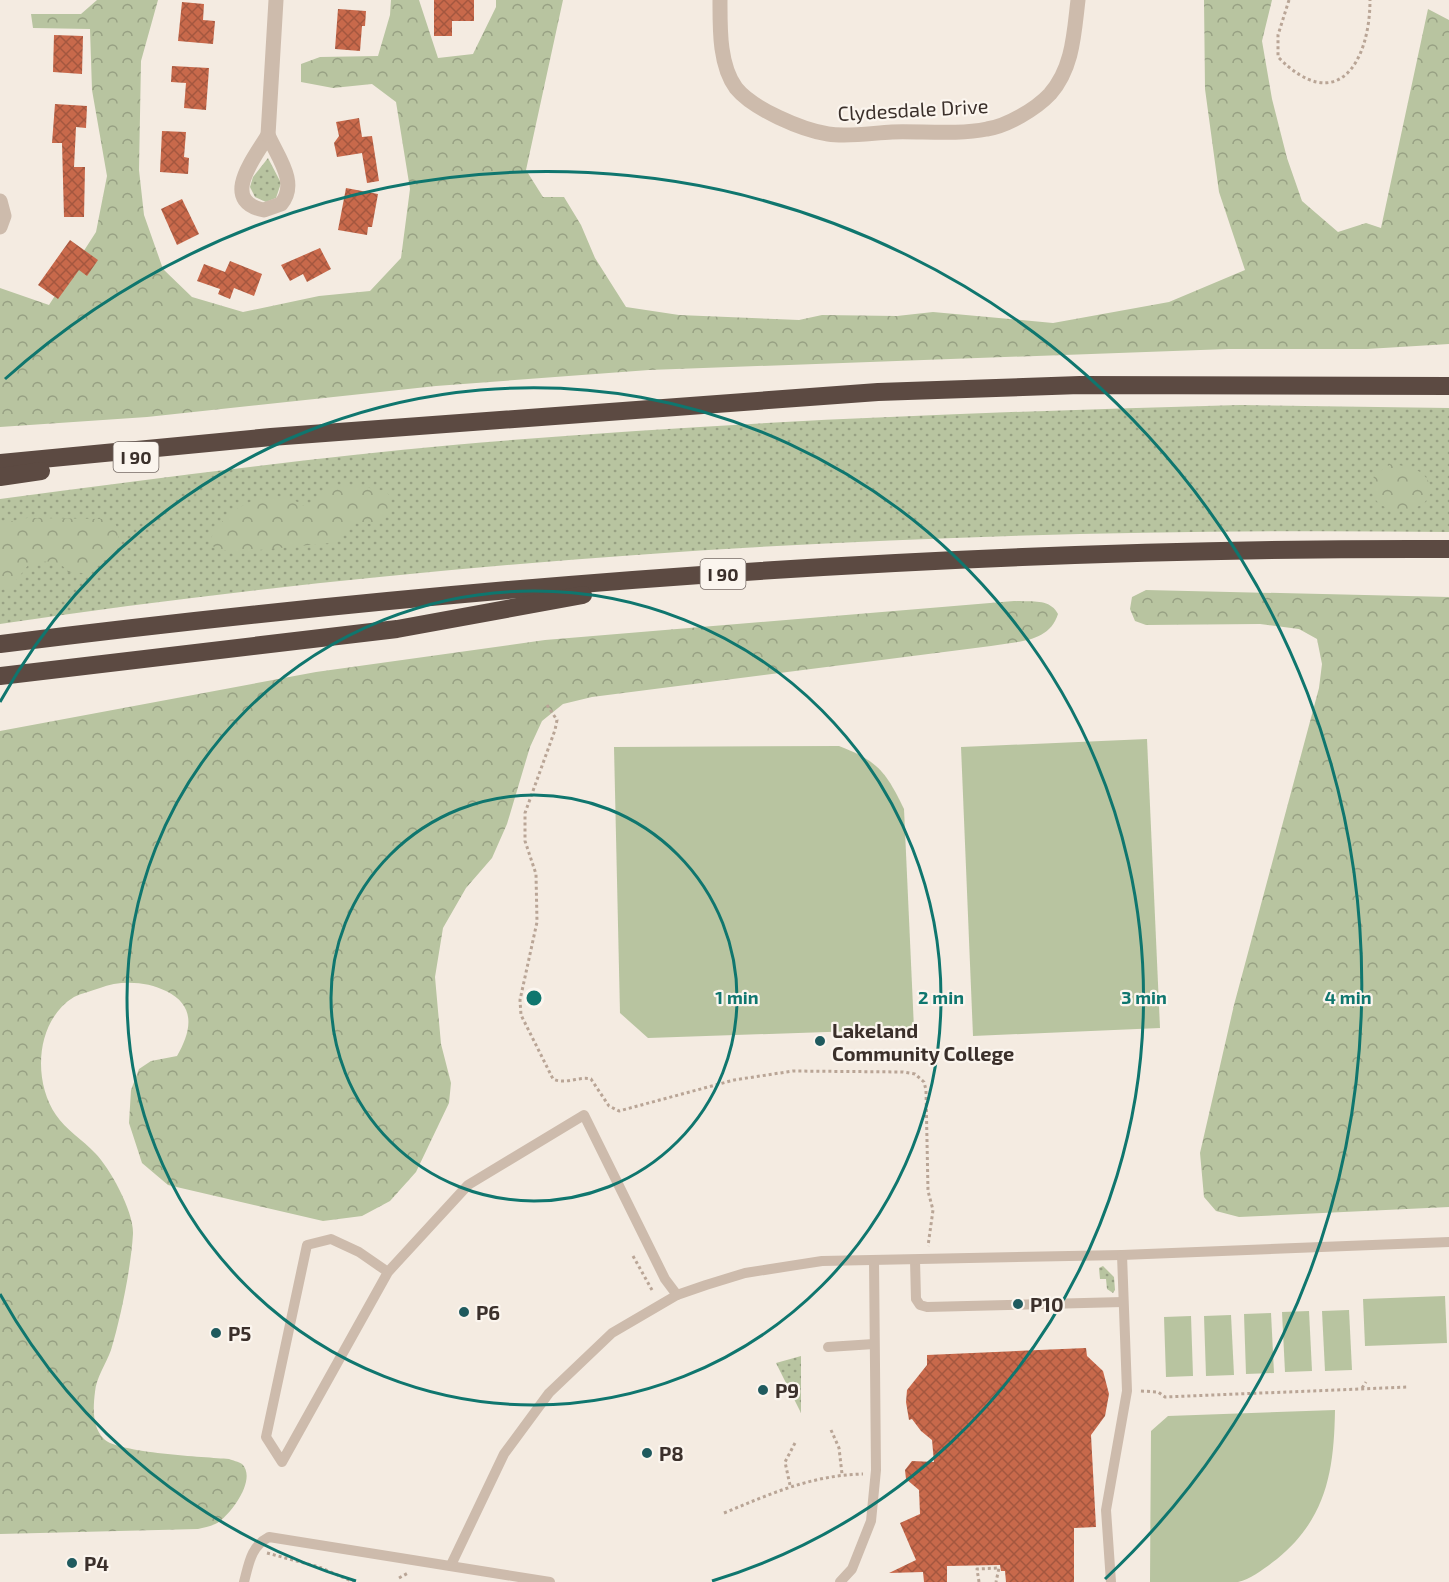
<svg xmlns="http://www.w3.org/2000/svg" width="1449" height="1582" viewBox="0 0 1449 1582" font-family="'Exo 2',sans-serif">
	<defs>
		<pattern id="grass-dots" width="8" height="8" patternUnits="userSpaceOnUse" patternTransform="scale(1.5)"><rect width="8" height="8" fill="#b8c4a0"/><path d="M2 2h.1M6 6h.1" fill="none" stroke="#97a083" stroke-width="1.8" stroke-linecap="round"/></pattern>
		<pattern id="forest-crowns" width="20" height="18" patternUnits="userSpaceOnUse" patternTransform="scale(1.5)"><rect width="20" height="18" fill="#b8c4a0"/><path d="M2 6a3 3 0 1 1 6 0M12 15a3 3 0 1 1 6 0" fill="none" stroke="#97a083"/></pattern>
		<pattern id="building-cross-hatch" width="8" height="8" patternUnits="userSpaceOnUse" patternTransform="scale(1.5)"><rect width="8" height="8" fill="#c8694b"/><path d="M0 0l8 8M0 8l8-8" fill="none" stroke="#a4573f"/></pattern>
	</defs>
	<rect width="100%" height="100%" fill="#f4ebe1"/>
	<g fill="url(#grass-dots)">
		<polygon points="268,158 281,183 276,198 266,202 255,197 250,187 253,177"/>
		<path d="M1240 405 1449 408V532C965 526 479 553 0 624V499C151 479 302 459 453 445 715 422 977 412 1240 405Z"/>
		<polygon points="1103,1266 1114,1277 1115,1290 1113,1293 1107,1289 1106,1279 1100,1279 1099,1268"/>
		<polygon points="801,1356 801,1413 776,1363"/>
	</g>
	<g fill="url(#forest-crowns)">
		<polygon points="97,0 158,0 141,61 139,170 144,215 163,269 192,297 243,312 319,296 370,291 401,258 410,189 396,102 372,84 333,88 301,82 301,64 320,57 378,56 390,15 391,0 419,0 438,58 473,54 496,7 496,0 563,0 526,170 543,197 564,197 581,225 595,258 626,307 679,315 799,320 822,315 897,316 933,312 1053,323 1169,302 1245,270 1219,192 1205,89 1204,0 1272,0 1262,41 1272,99 1287,158 1302,201 1338,232 1366,223 1381,228 1428,9 1449,20 1449,344 1367,349 1228,349 649,370 436,386 147,417 0,427 0,288 49,305 96,232 107,176 92,90 90,29 33,28 31,14 81,14"/>
		<path d="M1391 464C1411 467 1427 469 1432 491 1430 494 1427 500 1424 503 1411 513 1385 513 1375 499 1370 492 1373 483 1374 475Z"/>
		<path d="M354 485 385 491 391 497V508L384 520 368 524 354 523 330 543 240 552 215 549 210 541C221 509 274 481 303 506L311 505 318 500 330 486Z"/>
		<path d="M27 518 107 519 116 525C126 564 106 554 83 573L68 572C57 557 46 562 29 564L11 587 0 590V524Z"/>
		<polygon points="1146,590 1449,597 1449,1207 1239,1217 1216,1211 1204,1197 1200,1153 1234,1005 1319,688 1322,664 1317,639 1299,629 1260,624 1146,625 1135,621 1130,609 1132,597"/>
		<path d="M1014 601C1031 602 1050 598 1058 614 1049 643 1017 641 991 646L592 697 563 704 542 721 530 747 507 824 492 858 466 888 443 928 435 977 441 1044 451 1083 449 1103 416 1172 390 1201 362 1216 323 1221 168 1185 142 1163 129 1123 131 1090 139 1069 151 1061 177 1056C191 1032 197 1006 166 991 147 981 119 980 100 988 92 991 82 993 74 997 36 1020 32 1080 56 1115 65 1129 83 1140 95 1153 110 1168 134 1212 133 1234 131 1267 121 1317 111 1350 106 1364 96 1378 95 1392 93 1408 92 1427 104 1439 117 1453 206 1457 229 1459 232 1460 239 1462 242 1464 257 1479 232 1512 220 1521 214 1526 205 1527 198 1529L0 1534V731L316 672 545 640Z"/>
	</g>
	<g fill="#b8c4a0">
		<polygon points="1147,739 1160,1028 973,1036 961,747"/>
		<path d="M839 746C878 761 886 772 904 809L914 1029 648 1038 620 1013 614 747Z"/>
		<polygon points="1445,1296 1447,1343 1365,1346 1363,1299"/>
		<polygon points="1349,1310 1352,1370 1325,1371 1322,1311"/>
		<polygon points="1309,1311 1312,1371 1285,1372 1282,1312"/>
		<polygon points="1271,1313 1274,1373 1246,1374 1244,1314"/>
		<polygon points="1231,1315 1234,1375 1206,1376 1204,1316"/>
		<polygon points="1191,1316 1193,1376 1166,1377 1164,1317"/>
		<path d="M1335 1410C1334 1470 1327 1518 1277 1559 1266 1567 1252 1579 1238 1582 1215 1582 1174 1582 1150 1582L1151 1431 1168 1416Z"/>
	</g>
	<g fill="url(#building-cross-hatch)">
		<polygon points="434,0 474,0 474,21 452,21 452,36 434,36"/>
		<polygon points="182,2 204,4 203,20 215,21 213,44 178,41"/>
		<polygon points="338,9 366,11 365,26 362,26 360,51 335,49"/>
		<polygon points="54,35 83,36 82,74 53,72"/>
		<polygon points="172,66 209,68 206,110 184,108 186,83 171,82"/>
		<polygon points="55,104 87,106 86,128 76,127 74,167 85,167 84,217 64,217 62,143 52,143"/>
		<polygon points="359,118 362,137 372,136 379,181 367,183 362,153 337,157 334,143 339,136 336,122"/>
		<polygon points="162,131 186,132 184,157 189,158 188,174 160,172"/>
		<polygon points="346,188 378,194 372,227 368,227 367,235 338,230"/>
		<polygon points="182,199 199,234 177,245 161,209"/>
		<polygon points="70,240 98,260 87,276 79,270 58,299 38,285"/>
		<polygon points="320,248 331,269 307,282 303,274 290,281 281,265"/>
		<polygon points="230,261 262,274 254,296 234,288 230,299 218,294 220,289 197,281 204,264 225,272"/>
		<polygon points="1086,1348 1087,1356 1103,1371 1109,1394 1105,1416 1091,1435 1096,1527 1074,1528 1074,1582 1006,1582 1005,1571 1001,1571 1000,1565 947,1566 947,1582 924,1582 923,1572 889,1573 916,1560 900,1523 920,1514 919,1490 906,1479 905,1470 912,1461 934,1462 932,1440 921,1431 912,1419 909,1420 906,1402 907,1390 927,1365 927,1355"/>
	</g>
	<g fill="none" stroke-linecap="round" stroke-linejoin="round">
		<g stroke="#b9a596" stroke-width="3" stroke-dasharray="3 3" stroke-linecap="butt">
			<path d="M1289 0 1278 35V57C1337 117 1370 62 1370 0"/>
			<path d="M547 705 557 720 555 730 525 813V841L536 874 537 922 520 1000 521 1015 553 1079C566 1085 578 1076 591 1079L609 1106 619 1111 734 1080 793 1071 903 1072 915 1074 924 1082 926 1090 928 1191 933 1210 928 1246"/>
			<polyline points="633,1256 652,1290"/>
			<polyline points="1362,1388 1366,1382"/>
			<polyline points="1141,1391 1158,1392 1165,1397 1408,1387"/>
			<polyline points="831,1430 839,1448 842,1474"/>
			<polyline points="790,1485 785,1462 795,1443"/>
			<path d="M724 1513C770 1494 812 1475 863 1474"/>
			<polyline points="267,1553 319,1567 354,1582"/>
			<polyline points="399,1578 408,1573"/>
			<polyline points="979,1582 977,1569 999,1568 996,1582"/>
		</g>
		<g stroke="#cdbbac" stroke-width="10">
			<polyline points="915,1260 916,1299 920,1305 927,1307 1123,1302"/>
			<polyline points="388,1272 359,1252 331,1239 307,1245 266,1437 282,1462 388,1272 468,1185 584,1115 665,1279 677,1295"/>
			<polyline points="828,1347 874,1344"/>
			<polyline points="451,1565 504,1454 549,1393 612,1333 677,1295 706,1285 745,1273 822,1261 1122,1255 1449,1242"/>
			<path d="M244 1582C249 1563 251 1546 269 1537L550 1582"/>
			<polyline points="840,1582 852,1569 871,1521 876,1470 874,1260"/>
			<polyline points="1111,1582 1106,1510 1127,1391 1122,1255"/>
		</g>
		<g stroke="#cdbbac" stroke-width="15">
			<path d="M720 0C720 28 719 65 736 88 753 109 802 130 828 134 848 137 872 133 892 132 922 131 957 135 987 129 1007 126 1036 109 1050 94 1073 68 1074 33 1078 0"/>
			<path d="M268 135C277 156 299 183 281 204L264 210C218 201 256 156 268 135Z"/>
			<polyline points="268,135 276,0"/>
			<polyline points="0,201 4,216 0,227"/>
		</g>
		<g stroke="#5c4a42" stroke-width="18">
			<polyline points="0,463 271,437 878,392 1080,385 1449,386"/>
			<polyline points="0,477 41,471"/>
			<path d="M0 644C480 584 965 547 1449 549"/>
			<polyline points="0,676 397,629 583,595"/>
		</g>
	</g>
	<g fill="none" stroke="#0f766e" stroke-width="3">
		<circle cx="534" cy="998" r="203"/>
		<circle cx="534" cy="998" r="407"/>
		<path d="M356 1581A610 610 0 0 1 0 1294M0 702A610 610 0 1 1 712 1581"/>
		<path d="M5 379A814 814 0 0 1 1105 1579"/>
	</g>
	<g fill="#1f5a5e" stroke="#fbf5ee" stroke-width="2">
		<circle cx="820" cy="1041" r="6"/>
		<circle cx="1018" cy="1304" r="6"/>
		<circle cx="464" cy="1312" r="6"/>
		<circle cx="216" cy="1333" r="6"/>
		<circle cx="763" cy="1390" r="6"/>
		<circle cx="647" cy="1453" r="6"/>
		<circle cx="72" cy="1563" r="6"/>
	</g>
	<g text-anchor="middle" dominant-baseline="central" stroke-width="4.5" stroke-linejoin="round" paint-order="stroke">
		<g fill="#fbf5ee" stroke="#756b66" stroke-width="1.5">
			<rect x="113.5" y="442" width="45" height="30" rx="4.5"/>
			<rect x="700.5" y="559" width="45" height="30" rx="4.5"/>
		</g>
		<g font-size="18" font-weight="bold" fill="#3b302b">
			<text x="136" y="457">I 90</text>
			<text x="723" y="574">I 90</text>
		</g>
		<g font-size="20" fill="#3b302b" stroke="#fbf5ee">
			<text transform="translate(913 109) rotate(-3)">Clydesdale Drive</text>
		</g>
		<g font-size="20" font-weight="bold" fill="#3b302b" stroke="#fbf5ee" text-anchor="start">
			<text x="832" y="1030">Lakeland<tspan x="832" dy="23">Community College</tspan></text>
			<text x="1030" y="1304">P10</text>
			<text x="476" y="1312">P6</text>
			<text x="228" y="1333">P5</text>
			<text x="775" y="1390">P9</text>
			<text x="659" y="1453">P8</text>
			<text x="84" y="1563">P4</text>
		</g>
	</g>
	<circle cx="534" cy="998" r="9" fill="#0f766e" stroke="#fbf5ee" stroke-width="3"/>
	<g font-size="18" text-anchor="middle" font-weight="bold" fill="#0f766e" stroke="#fbf5ee" stroke-width="4.5" stroke-linejoin="round" paint-order="stroke">
		<text x="737" y="1004">1 min</text>
		<text x="941" y="1004">2 min</text>
		<text x="1144" y="1004">3 min</text>
		<text x="1348" y="1004">4 min</text>
	</g>
</svg>
